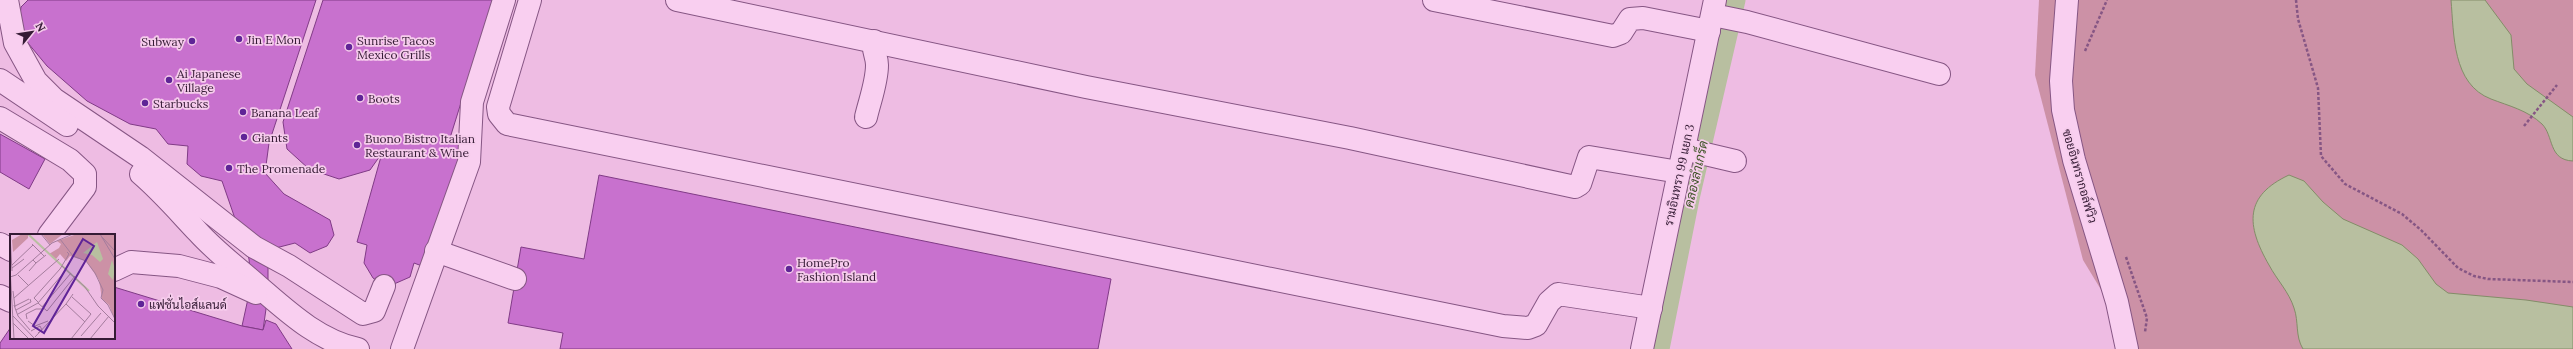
<svg xmlns="http://www.w3.org/2000/svg" width="2573" height="349" viewBox="0 0 2573 349" font-family="Lora,Sarabun,serif">
	<rect width="100%" height="100%" fill="#eebce3"/>
	<polygon fill="#cc91a6" points="2039,0 2573,0 2573,349 2137,349 2083,260 2035,75"/>
	<g fill="#b8bfa0" stroke="#838d68">
		<path d="M2451 0H2485L2511 35 2514 69 2527 84 2573 117V161C2548 160 2554 136 2542 124 2527 110 2509 106 2491 99 2452 84 2454 34 2451 0Z"/>
		<path d="M2289 175 2304 181 2323 202 2343 219 2402 245 2418 259 2436 284 2448 293 2526 300 2573 307V349H2303C2295 336 2299 322 2294 308 2289 292 2277 280 2269 265 2246 225 2244 196 2289 175Z"/>
	</g>
	<g fill="none" stroke-linecap="round" stroke-linejoin="round">
		<polyline stroke="#b8bfa0" stroke-width="19" points="1660,349 1691,194 1736,0"/>
	</g>
	<g fill="#c871ce" stroke="#803b86">
		<polygon points="28,0 316,0 269,143 265,173 284,194 330,220 334,235 327,246 310,253 295,243 268,250 268,295 263,330 242,326 251,285 249,259 222,181 201,176 187,164 188,146 168,144 156,129 130,124 87,101 47,66 18,31 21,7"/>
		<polygon points="323,0 493,0 450,138 467,144 422,266 414,263 410,277 394,284 384,286 373,278 364,263 367,245 357,242 382,153 370,170 339,179 309,169 287,149 283,122"/>
		<polygon points="0,134 45,159 29,189 0,172"/>
		<polygon points="599,175 1111,279 1098,349 560,349 563,333 508,323 521,247 584,259"/>
		<polygon points="114,287 242,326 263,330 266,320 276,324 292,349 0,349 0,343 11,327 11,338 114,338"/>
	</g>
	<g fill="none" stroke-linecap="round" stroke-linejoin="round">
		<defs>
			<g id="minor">
				<polyline points="7,0 15,43 36,81 54,99 140,157 254,247 289,266 363,314 374,311 384,286"/>
				<polyline points="530,0 498,107 499,114 507,124 1503,326 1528,328 1536,325 1549,302 1558,294 1651,308"/>
				<polyline points="677,0 1086,87 1350,138 1575,187 1580,184 1589,157 1679,172"/>
				<polyline points="1434,0 1613,36 1621,33 1630,19 1643,18 1709,31"/>
				<polyline points="2067,0 2061,81 2063,110 2074,160 2117,302 2127,349"/>
				<polyline points="1713,15 1747,22 1939,74"/>
				<polyline points="0,80 67,125"/>
				<path d="M866 117C870 100 877 82 877 65 877 56 872 50 874 41"/>
				<polyline points="0,118 70,160 85,174 85,187 49,235"/>
				<polyline points="1684,149 1735,161"/>
				<path d="M141 174C162 192 179 212 198 232 216 252 239 269 259 287 288 312 319 341 358 349"/>
				<polyline points="0,244 11,250"/>
				<polyline points="436,251 515,279"/>
				<polyline points="114,270 131,262 179,266 221,277 256,293"/>
				<polyline points="0,296 11,301"/>
				<polyline points="402,349 469,162 472,102 504,0"/>
				<polyline points="1642,349 1715,0"/>
			</g>
		</defs>
		<use href="#minor" stroke="#865684" stroke-width="24"/>
		<g stroke="#865684" stroke-width="2.5" stroke-dasharray="3 2" stroke-linecap="butt">
			<polyline points="2296,0 2298,19 2318,88 2321,156 2345,184 2402,214 2421,230 2458,268 2474,276 2488,279 2573,282"/>
			<polyline points="2085,51 2107,0"/>
			<polyline points="2524,126 2557,85"/>
			<polyline points="2126,257 2147,318 2145,332"/>
		</g>
		<use href="#minor" stroke="#f9cff0" stroke-width="22"/>
	</g>
	<g fill="#5f2497" stroke="#f6ccec" stroke-width="1.5">
		<circle cx="239" cy="39" r="4"/>
		<circle cx="192" cy="41" r="4"/>
		<circle cx="349" cy="47" r="4"/>
		<circle cx="169" cy="80" r="4"/>
		<circle cx="360" cy="98" r="4"/>
		<circle cx="145" cy="103" r="4"/>
		<circle cx="243" cy="112" r="4"/>
		<circle cx="244" cy="137" r="4"/>
		<circle cx="357" cy="145" r="4"/>
		<circle cx="229" cy="168" r="4"/>
		<circle cx="789" cy="269" r="4"/>
		<circle cx="141" cy="304" r="4"/>
	</g>
	<g text-anchor="middle" dominant-baseline="central" stroke-width="3.5" stroke-linejoin="round" paint-order="stroke">
		<g font-size="12" fill="#351b35" stroke="#f6ccec" text-anchor="start">
			<text x="247" y="39">Jin E Mon</text>
			<text x="357" y="40">Sunrise Tacos<tspan x="357" dy="14">Mexico Grills</tspan></text>
			<text x="184" y="41" text-anchor="end">Subway</text>
			<text x="177" y="73">Ai Japanese<tspan x="177" dy="14">Village</tspan></text>
			<text x="368" y="98">Boots</text>
			<text x="153" y="103">Starbucks</text>
			<text x="251" y="112">Banana Leaf</text>
			<text x="252" y="137">Giants</text>
			<text x="365" y="138">Buono Bistro Italian<tspan x="365" dy="14">Restaurant &amp; Wine</tspan></text>
			<text x="237" y="168">The Promenade</text>
			<text x="797" y="262">HomePro<tspan x="797" dy="14">Fashion Island</tspan></text>
			<text x="149" y="304">แฟชั่นไอส์แลนด์</text>
		</g>
		<g font-size="12" fill="#351b35" stroke="#f6ccec">
			<text transform="translate(1679 175) rotate(-78)">รามอินทรา 99 แยก 3</text>
			<text transform="translate(2080 176) rotate(74)">ซอยอินทรากอล์ฟวิว</text>
		</g>
		<g font-size="13" font-style="italic" fill="#415529" stroke="#f6ccec">
			<text transform="translate(1696 174) rotate(-77)">คลองลำเกร็ด</text>
		</g>
	</g>
	<g transform="translate(10 234)">
		<rect width="105" height="105" fill="#eebce3"/>
		<path d="M12 0H18V4L3 18 2 6ZM32 0H53L40 10ZM67 0H105V86L99 71 92 65 89 46 76 27 60 22 56 27 50 20 46 25 39 20 49 14 51 10 47 7Z" fill="#cc91a6"/>
		<path d="M87 8 93 25 90 28 82 21 73 19ZM102 26 105 35 103 46 98 40Z" fill="#b8bfa0"/>
		<path fill="none" stroke="#b8bfa0" stroke-width="2" d="M18 0 79 57"/>
		<path fill="none" stroke="#a47c9d" stroke-width="1" d="M0 0 2 37M31 0 40 11M90 0 105 25M92 3 105 17M50 5 63 22 76 27 85 39 93 56 91 64 98 71 105 85M22 10 34 22M26 29 36 21M2 31 23 11M52 32 75 53 88 72 105 89M0 34 4 105M2 34 14 25M19 37 26 29 23 26M8 41 19 52M0 43 6 41 42 9 63 0M3 57 5 73M4 64 49 25M28 68 24 64 50 35 59 20 57 18M28 69 37 77 65 42M56 70 63 60M4 71 8 82 20 96M5 72 19 65M32 73 61 39M6 76 21 68 20 65M8 80 28 69 57 35M3 82 25 105M17 85 16 80 26 75H32M18 87 25 92 38 87M3 89 19 105M21 97 30 92 32 96 28 99M71 102 91 79M25 103 56 70 75 88M61 105 81 80 62 63M80 105 99 82"/>
		<path fill="#5f2497" fill-opacity="0.15" stroke="#5f2497" stroke-width="2" d="M73 5 84 12 34 99 23 92Z"/>
		<rect width="105" height="105" fill="none" stroke="#351b35" stroke-width="2"/>
	</g>
	<g transform="translate(32 32) rotate(60)" stroke="#f6ccec" stroke-width="3" paint-order="stroke">
	<path d="M0-3L7 15L0 10L-7 15Z" fill="#351b35"/>
	<text y="-6" font-size="11" font-weight="bold" text-anchor="middle" fill="#351b35">N</text>
	</g>
</svg>
